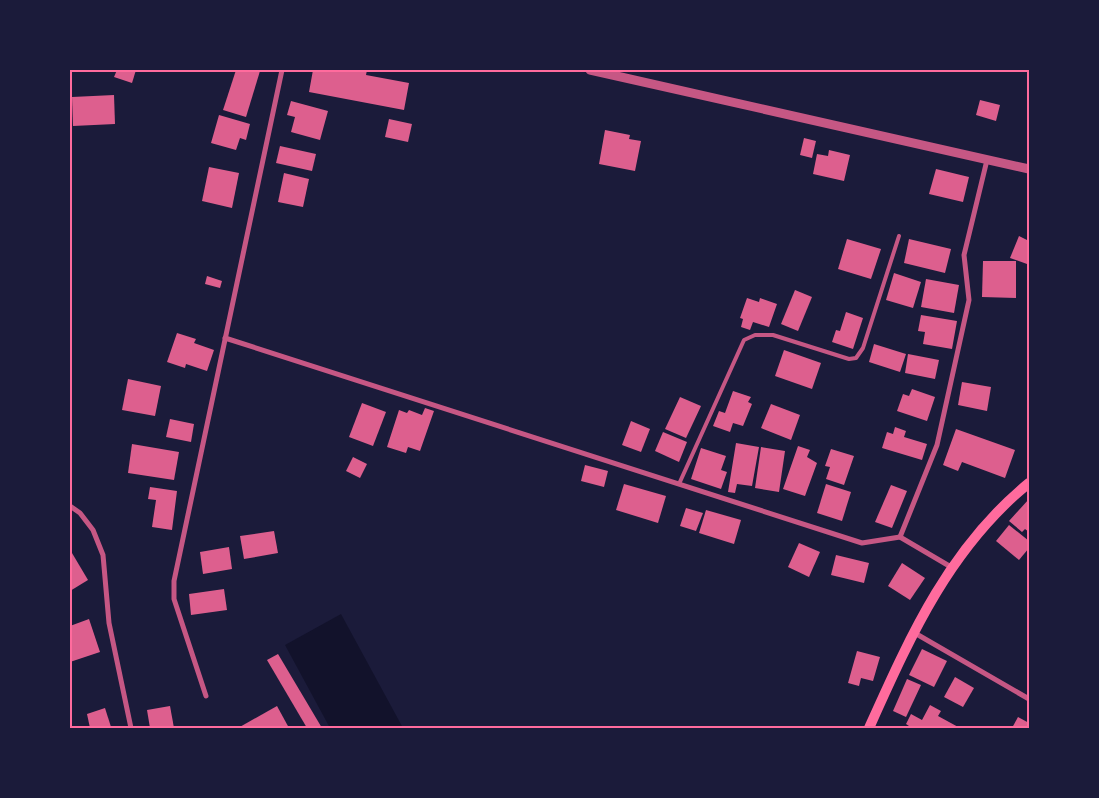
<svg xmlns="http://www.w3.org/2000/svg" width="1099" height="798" viewBox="0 0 1099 798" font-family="Raleway,sans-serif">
	<rect width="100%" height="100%" fill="#1b1b3a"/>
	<polygon fill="#12122b" points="341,614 403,728 330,728 285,645"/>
	<g fill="#dd5f8e">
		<polygon points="117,70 136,70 132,83 114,77"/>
		<polygon points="236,70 260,71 246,117 223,110"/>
		<polygon points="313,70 367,70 366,75 409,83 404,110 309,92"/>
		<polygon points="114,95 115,124 73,126 72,97"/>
		<polygon points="980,100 1000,105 996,121 976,115"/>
		<polygon points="291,101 328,111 320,140 291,132 295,117 287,115"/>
		<polygon points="219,115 250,124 246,140 240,138 236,150 211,143"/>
		<polygon points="389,119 412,124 408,142 385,137"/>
		<polygon points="605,130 630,135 629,139 641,141 635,171 599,164"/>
		<polygon points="804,138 816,141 812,158 800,155"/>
		<polygon points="280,146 316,154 312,171 276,163"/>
		<polygon points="829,150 850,155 844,181 813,174 817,154 828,156"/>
		<polygon points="209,167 239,173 232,208 202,201"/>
		<polygon points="936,169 969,177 963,202 929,194"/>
		<polygon points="284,173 309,179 303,207 278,202"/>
		<polygon points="1019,236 1029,241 1027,264 1010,258"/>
		<polygon points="847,239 881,249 871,279 838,269"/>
		<polygon points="909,239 951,249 945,273 904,263"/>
		<polygon points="983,261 1016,261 1016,298 982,297"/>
		<polygon points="894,273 921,282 913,308 886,300"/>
		<polygon points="207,276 222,281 220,288 205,284"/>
		<polygon points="926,279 959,285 954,313 921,307"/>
		<polygon points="795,290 812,297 798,331 781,324"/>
		<polygon points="747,298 759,302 760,298 777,304 769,327 753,322 750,330 741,327 743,319 740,318"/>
		<polygon points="846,312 863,318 853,349 832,342 836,330 840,331"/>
		<polygon points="921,315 957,321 952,349 923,344 925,332 918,331"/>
		<polygon points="177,333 196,339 194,343 214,350 207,371 186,364 185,368 167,362"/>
		<polygon points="874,344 906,354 900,372 869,362"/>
		<polygon points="784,350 821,363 812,389 775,376"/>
		<polygon points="908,354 939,360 935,379 905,373"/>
		<polygon points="128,379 161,386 155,416 122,410"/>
		<polygon points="962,382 991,387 987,411 958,405"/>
		<polygon points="912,389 935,397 927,421 897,411 903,394 909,396"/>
		<polygon points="733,391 751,397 748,402 752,404 743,426 733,423 730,432 713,426 719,411 725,413"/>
		<polygon points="680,397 701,406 686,438 665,429"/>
		<polygon points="362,403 386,412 373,446 349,437"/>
		<polygon points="771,404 800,415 791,440 761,428"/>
		<polygon points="425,408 434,411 420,451 408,447 406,453 387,447 399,410 407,413 409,410 422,415"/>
		<polygon points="170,419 194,424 191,442 166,437"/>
		<polygon points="631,421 650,429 641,452 622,445"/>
		<polygon points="895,427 906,431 904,437 927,444 922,460 882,448 887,432 893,434"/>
		<polygon points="956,429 1015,450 1005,478 962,462 958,471 943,465"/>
		<polygon points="663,432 687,442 679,462 655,451"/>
		<polygon points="736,443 759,447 752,486 737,484 735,493 728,492"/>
		<polygon points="132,444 179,452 174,480 128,473"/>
		<polygon points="798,446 810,450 807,457 817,463 805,496 783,489"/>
		<polygon points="761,447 785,451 779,492 755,488"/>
		<polygon points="701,448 726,456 721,470 727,472 721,489 691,479"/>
		<polygon points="831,449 854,456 844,485 826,479 830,467 825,466"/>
		<polygon points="353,457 367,464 360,478 346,471"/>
		<polygon points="585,465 608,471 604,487 581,481"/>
		<polygon points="624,484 666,496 658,523 616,510"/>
		<polygon points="826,484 851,492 842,521 817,513"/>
		<polygon points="891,485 907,491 892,528 875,522"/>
		<polygon points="150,487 177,491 172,530 152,527 156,500 148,499"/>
		<polygon points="1029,499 1029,532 1025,529 1022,532 1009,521"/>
		<polygon points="686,508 703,513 696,531 680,526"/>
		<polygon points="706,510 741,520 734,544 699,533"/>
		<polygon points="1009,525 1029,541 1029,548 1019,560 996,541"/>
		<polygon points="274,531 278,553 244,559 240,536"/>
		<polygon points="799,543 820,552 809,577 788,567"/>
		<polygon points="229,547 232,569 203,574 200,552"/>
		<polygon points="72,553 88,580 70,591 70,554"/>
		<polygon points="836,555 869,563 864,583 831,575"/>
		<polygon points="902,563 925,578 910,600 888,586"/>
		<polygon points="224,589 227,610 191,615 189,594"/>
		<polygon points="89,619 100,652 70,662 70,626"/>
		<polygon points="922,649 947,661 934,687 909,675"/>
		<polygon points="857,651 880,657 873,681 861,678 859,686 848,683"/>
		<polygon points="278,654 322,728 307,728 267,660"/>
		<polygon points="955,677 974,688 963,707 944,697"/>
		<polygon points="907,679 921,685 906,717 893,711"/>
		<polygon points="930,705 941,711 938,716 960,728 912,728 906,724 911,714 922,720"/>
		<polygon points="170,706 174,728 150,728 147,710"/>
		<polygon points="277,706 289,728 238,728"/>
		<polygon points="105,708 111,727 90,728 87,714"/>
		<polygon points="1018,717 1029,723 1029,728 1012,728"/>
	</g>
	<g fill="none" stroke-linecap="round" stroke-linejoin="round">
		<polyline stroke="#c65784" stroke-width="4" points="679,484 744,340 755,335 773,335 849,359 856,358 863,348 899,236"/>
		<g stroke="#c65784" stroke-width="5">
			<polyline points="225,338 862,543 900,537 951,567"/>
			<polyline points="70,506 80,513 93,530 103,555 109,623 131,728"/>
			<polyline points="900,537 937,445 969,300 964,255 987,160"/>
			<polyline points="913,632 1029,699"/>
			<polyline points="206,696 174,599 174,581 282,70"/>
		</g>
		<polyline stroke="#c65784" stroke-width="9" points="590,70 1029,169"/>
		<path stroke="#ff6b9d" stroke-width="10" d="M869 728C910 637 949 548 1029 483"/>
	</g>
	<rect width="1099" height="798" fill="none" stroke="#1b1b3a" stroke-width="142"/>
	<rect x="71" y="71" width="957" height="656" fill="none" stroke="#ff6b9d" stroke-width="2"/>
</svg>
